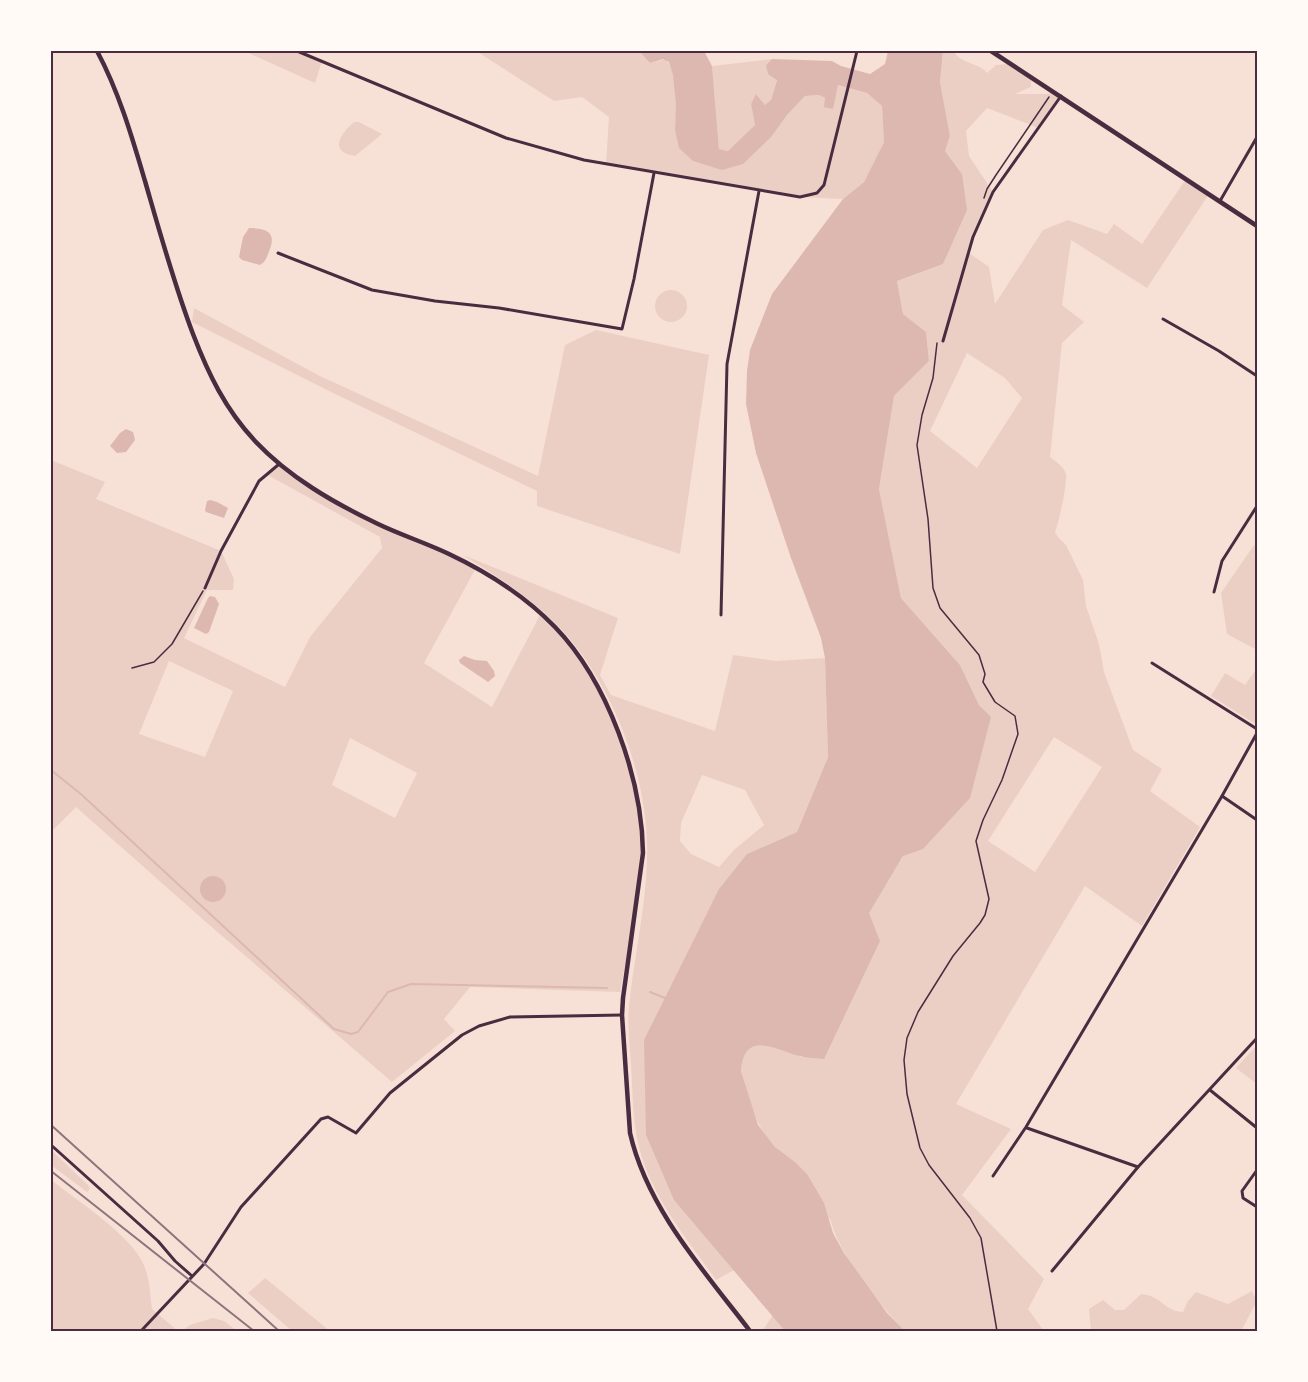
<svg xmlns="http://www.w3.org/2000/svg" width="1308" height="1382" viewBox="0 0 1308 1382" font-family="'Varela Round',sans-serif">
	<rect width="100%" height="100%" fill="#f7e1d7"/>
	<g fill="#ebcfc5" fill-rule="evenodd">
		<polygon points="244,51 297,51 322,61 315,83"/>
		<path d="M476 51H639L650 63 666 59C680 77 676 109 675 130L722 170 772 136 787 115 805 96 819 95 825 98 838 85 867 93 882 106 884 142 864 182 843 199 800 197 606 164 609 117 582 97 554 101Z"/>
		<path d="M943 51H953C964 66 979 62 987 73L996 65 1007 64 1031 80V87L1015 94H1048L1053 91 1061 96 1039 128 987 108 966 131 969 156 993 192 973 237 969 253 989 267 995 304 1043 230 1068 220 1107 234 1114 224 1142 244 1186 179 1209 194 1147 288 1071 240 1062 305 1084 322 1062 343 1050 457C1056 462 1065 467 1066 475 1067 485 1059 523 1055 532L1058 537 1066 545 1083 580 1086 606 1099 644 1104 672 1133 750 1162 769 1150 791 1200 827 1142 926 1085 886 956 1104 1011 1129 962 1195 1044 1279 1028 1309 1044 1331H905C881 1307 838 1253 831 1221L783 1154C755 1131 751 1104 741 1071 743 1031 778 1048 802 1057L868 913 904 855 923 848 979 705 960 665 901 598 879 489 894 396 929 361 926 332 903 314 897 281 943 264 962 174 945 151 950 136 940 82ZM967 353 1005 378 1022 398 977 468 930 431ZM1054 737 1102 767 1035 872 988 841Z"/>
		<polygon points="772,59 766,65 777,79 771,100 766,106 757,95 751,104 755,125 729,151 719,149 712,66"/>
		<path d="M354 122H359L382 134 355 156C329 152 339 135 354 122Z"/>
		<circle cx="671" cy="306" r="16"/>
		<polygon points="194,308 320,376 538,476 565,345 596,330 709,355 680,554 537,506 537,491 327,390 192,322"/>
		<path d="M51 460 105 482 96 499 221 551 234 579 233 590H207L184 638 285 687 310 637 382 548 380 537 266 474 278 465 332 500 476 568 424 663 492 707 541 613 567 640 596 685 613 720 639 804 643 833 639 890 620 992 470 987 444 1019 455 1031 392 1082 207 923 76 807 51 832ZM169 661 233 691 205 757 139 734ZM350 738 417 773 395 818 332 785Z"/>
		<polygon points="1254,545 1257,547 1257,650 1227,634 1221,593"/>
		<path d="M463 555 618 618 600 675 611 695 715 731 733 655 776 661 825 658 828 757 797 832 747 854 675 1200 734 1270 716 1280C687 1239 651 1196 639 1147 632 1121 633 1092 631 1065 630 1046 627 1025 629 1006 634 957 646 907 647 858 650 779 611 677 554 622 527 595 495 575 463 555ZM702 775 745 790 764 825 734 850 719 867 691 854 680 841 681 823Z"/>
		<polygon points="1257,668 1257,725 1211,696 1225,673 1245,685"/>
		<polygon points="1257,1045 1257,1084 1236,1068"/>
		<polygon points="51,1150 88,1185 90,1189 87,1192 51,1165"/>
		<path d="M51 1180C78 1201 129 1234 143 1263 150 1278 150 1293 152 1309L178 1331H51Z"/>
		<polygon points="265,1278 330,1331 292,1331 248,1293"/>
		<path d="M1252 1291 1257 1301 1241 1331H1091L1089 1309 1103 1300 1115 1310H1124L1141 1294C1162 1296 1164 1311 1183 1312L1188 1301 1196 1292 1228 1304Z"/>
		<polygon points="773,1315 785,1331 762,1331"/>
		<polygon points="213,1318 224,1321 237,1331 182,1331 190,1325"/>
	</g>
	<g fill="#dcb8b0">
		<path d="M639 51H704L712 66 719 149 728 151 755 125 751 104 756 94 765 105 771 100 777 80 768 74 766 65 772 59 832 61 841 66 870 74 885 64 888 51H943L940 82 950 136 945 151 962 174 967 210 943 264 897 281 903 314 926 332 929 361 894 396 879 489 901 598 960 665 979 705 991 717 970 798 923 849 903 856 869 913 880 941 824 1059C817 1058 808 1058 800 1056 778 1051 744 1028 741 1071L758 1125 775 1147 795 1162 807 1174 824 1203 833 1233 844 1253 887 1313 905 1331H785L674 1200 646 1135 644 1040 719 889 747 854 797 832 828 757 825 658 821 638 791 558 756 453 746 404 747 371 750 350 772 294 843 199 864 182 884 142 882 106 867 93 838 85 833 109 824 107 825 98 819 95 805 96 787 115 772 136 743 164 722 170 693 161 679 148 675 130 676 104 673 75 669 62 663 59 650 63Z"/>
		<path d="M249 228C270 228 277 234 268 254 266 259 265 262 260 265L242 260 239 257 243 237Z"/>
		<polygon points="126,429 133,432 135,440 126,452 117,453 110,446 120,433"/>
		<polygon points="210,500 217,502 228,508 224,518 206,512 205,510 207,501"/>
		<polygon points="210,596 215,597 219,604 209,632 206,634 194,628 208,598"/>
		<polygon points="464,656 475,660 487,661 494,671 495,676 488,682 460,663 459,660"/>
		<circle cx="213" cy="889" r="13"/>
	</g>
	<g fill="none" stroke-linecap="round" stroke-linejoin="round">
		<g stroke="#dcb8b0" stroke-width="2">
			<polyline points="51,770 82,795 334,1029 351,1034 358,1032 388,992 411,984 607,988"/>
			<polyline points="650,992 665,998"/>
		</g>
		<g stroke="#4a2c40" stroke-width="1.5">
			<polyline points="984,198 987,189 996,175 1049,97"/>
			<polyline points="937,343 933,378 922,415 917,445 928,519 933,588 940,608 979,655 985,674 983,682 995,702 1015,716 1018,734 1002,780 983,820 976,841 989,899 985,915 980,923 953,956 918,1012 907,1038 904,1060 907,1094 920,1148 929,1165 970,1218 981,1238 997,1331"/>
			<polyline points="132,668 154,662 172,644 203,591"/>
		</g>
		<g stroke="#4a2c40" stroke-width="3">
			<polyline points="297,51 506,138 584,160 800,197 817,193 824,185 857,51"/>
			<polyline points="1220,201 1257,137"/>
			<polyline points="278,253 372,290 435,301 499,308 622,329 634,279 654,173"/>
			<polyline points="1163,319 1219,351 1257,376"/>
			<polyline points="943,341 973,237 993,192 1061,96"/>
			<polyline points="205,588 221,551 259,481 278,465"/>
			<polyline points="1214,592 1222,561 1257,506"/>
			<polyline points="721,615 727,364 759,191"/>
			<polyline points="1152,663 1257,729"/>
			<polyline points="1222,796 1257,820"/>
			<polyline points="1210,1090 1257,1128"/>
			<polyline points="1027,1128 1138,1167"/>
			<polyline points="51,1145 158,1241 175,1261 192,1276"/>
			<polyline points="1257,1170 1242,1191 1243,1198 1257,1207"/>
			<polyline points="993,1176 1026,1127 1222,796 1257,733"/>
			<polyline points="1052,1271 1138,1167 1257,1038"/>
			<polyline points="141,1331 204,1264 241,1207 321,1119 328,1117 356,1133 390,1093 462,1035 479,1026 510,1017 622,1015"/>
		</g>
		<g stroke="#4a2c40" stroke-width="4.5">
			<path d="M97 51C119 92 132 137 145 181 160 233 174 284 193 334 208 373 225 409 255 441 289 477 332 502 378 524 401 535 426 543 449 554 487 572 525 596 555 627 608 682 642 778 643 853L623 998 622 1015 630 1133C647 1208 704 1271 750 1331"/>
			<polyline points="991,51 1257,226"/>
		</g>
		<g stroke="#8f747c" stroke-width="2">
			<polyline points="51,1125 279,1331"/>
			<polyline points="51,1171 254,1331"/>
		</g>
	</g>
	<rect width="1308" height="1382" fill="none" stroke="#fffaf5" stroke-width="105"/>
	<rect x="52" y="52" width="1204" height="1278" fill="none" stroke="#4a2c40" stroke-width="2"/>
</svg>
